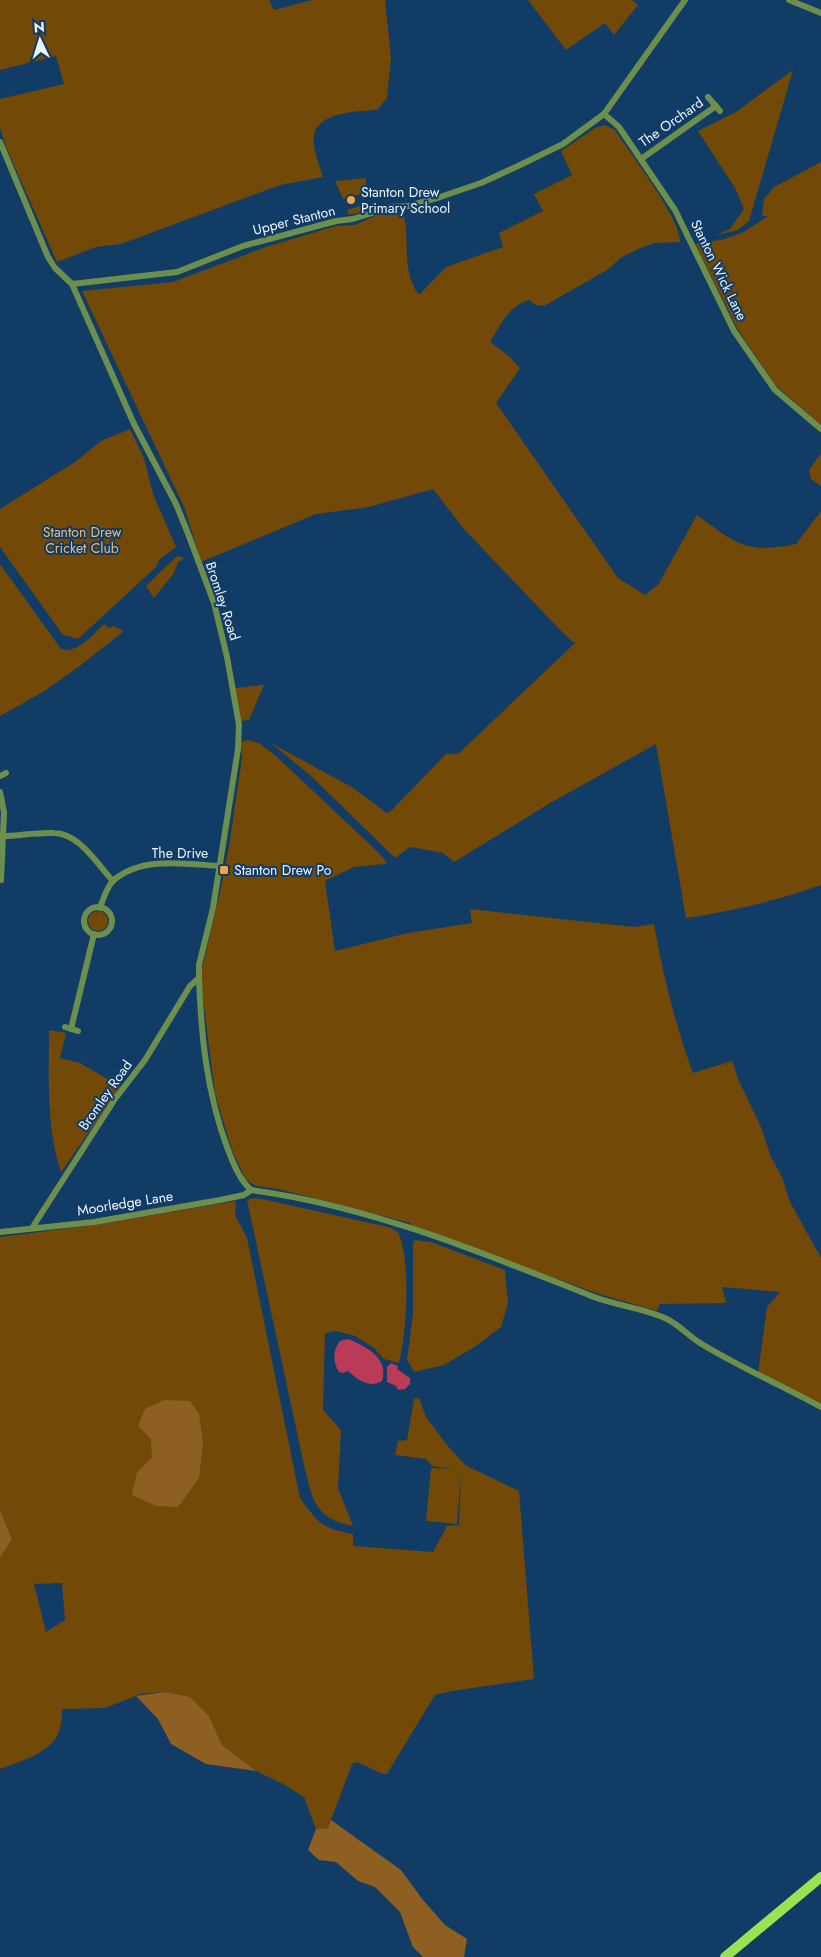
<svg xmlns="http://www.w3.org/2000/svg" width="821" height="1957" viewBox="0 0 821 1957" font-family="Jost,sans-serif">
	<rect width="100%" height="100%" fill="#103c66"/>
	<g fill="#724907" fill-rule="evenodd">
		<path d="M0 0H269L274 10 312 0H385L391 58 387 98 377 110C359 111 318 112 314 135 312 148 319 164 323 177L280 185 121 244 96 247 57 262 6 147 0 128V99L64 84 56 56 0 70Z"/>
		<polygon points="528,0 632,0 638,5 614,35 605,23 566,50"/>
		<polygon points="793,70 749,221 738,230 714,236 730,229 744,209 735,188 698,131 736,112"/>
		<path d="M605 125 615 130C629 152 682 220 680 242L655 243 638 249 622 257 607 270 544 306 536 305 529 300C509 305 500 326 490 342L509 356 520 368 496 403 618 578 645 595 658 585 697 515C737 544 744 554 796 544L821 511V885C777 901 731 911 686 918L656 744 552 802 454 862 443 853 410 847 395 858 312 777 271 743 353 788 387 813 392 810 446 754H458L576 642H573L560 630 463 528 433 489 369 507 316 514 201 562 185 509 82 291 173 282 266 247 336 226 355 225 379 214 403 212C411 241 400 268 419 295L446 267 503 247 499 233 543 211 534 194 572 175 561 151 595 128Z"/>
		<path d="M821 162V425L776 386 738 330 695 244C731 239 739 237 768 216H762L764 199 774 187Z"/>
		<polygon points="366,178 365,193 343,199 335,181"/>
		<polygon points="367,204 368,208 358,213 349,215 347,210"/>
		<polygon points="130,429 144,458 153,494 176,547 159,560 156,567 78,639 63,635 0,547 0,509 75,462 101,441"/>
		<polygon points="821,453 821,486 811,479 809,470"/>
		<polygon points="177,556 185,558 178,562 174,573 154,598 146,586"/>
		<path d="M0 564 61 649C78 654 92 635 104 624L109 628 113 626 124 631 81 665 43 692 0 716Z"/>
		<polygon points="264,685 249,720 241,721 235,688"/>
		<path d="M248 740 259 743 276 756 380 854 387 863 385 864 354 867 325 881 335 951 408 933 472 923 470 909 634 927 654 924C663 975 675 1024 693 1073L732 1061 739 1081 761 1127 771 1157 783 1179 789 1200 821 1258V1403L758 1373 767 1307 780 1292 722 1287 726 1303 660 1304 657 1311 599 1294 414 1227 410 1223 278 1189 256 1186 246 1180 232 1150 215 1093 202 991V969L221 888 230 841 242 757 241 742Z"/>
		<circle cx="98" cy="921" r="10"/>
		<path d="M49 1030 66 1033 60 1058 80 1063 121 1087 61 1172C46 1126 49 1078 49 1030Z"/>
		<path d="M254 1198 262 1199 388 1227 398 1232C411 1258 407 1334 399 1363L384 1359 374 1348 355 1336 336 1331 325 1333 323 1410 341 1430 338 1488 353 1526C313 1518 313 1499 304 1465L247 1200Z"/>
		<path d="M236 1201 235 1215 247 1238 300 1498C319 1524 322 1528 353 1534V1546L433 1552 447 1526 459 1525 461 1474 457 1524 426 1521 431 1468 452 1469 432 1466 426 1459 395 1455 398 1441 407 1440 414 1399 419 1398 426 1417 447 1445 465 1465 519 1491 534 1679 452 1691 435 1695 387 1774H383L357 1762 352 1764 328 1828 316 1829 304 1797 283 1784 256 1771 222 1745 209 1716 190 1697 165 1692 141 1694 105 1708 62 1709C62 1715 62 1722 60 1728 54 1753 21 1761 0 1769V1558L12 1539 0 1510V1237L87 1226ZM62 1583 65 1620 46 1632 34 1584Z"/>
		<polygon points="415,1240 431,1242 505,1270 508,1303 501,1327 476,1346 444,1365 414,1372 407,1360 413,1313 413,1243"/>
	</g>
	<g fill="#8d6021">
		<polygon points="164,1400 190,1401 199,1414 203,1442 199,1478 178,1507 156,1506 132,1495 137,1472 152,1458 151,1439 138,1426 145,1409"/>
		<polygon points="0,1510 12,1539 0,1558"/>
		<polygon points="165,1692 190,1697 209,1716 222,1745 256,1771 206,1764 171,1744 158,1719 136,1696"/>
		<polygon points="331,1820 401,1870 423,1900 445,1925 467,1939 464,1957 423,1957 413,1947 400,1912 375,1887 358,1881 336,1862 319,1860 308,1850 316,1829 328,1828"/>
	</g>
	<g fill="#b93b57">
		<path d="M348 1339C365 1346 390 1358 382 1381 369 1389 357 1379 348 1371L343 1373 339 1372C333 1362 332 1351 340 1341Z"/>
		<polygon points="391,1363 398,1366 397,1369 410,1378 410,1384 405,1389 398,1390 396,1386 387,1382 387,1367"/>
	</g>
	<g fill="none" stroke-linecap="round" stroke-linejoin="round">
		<g stroke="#6d8f4d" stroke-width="6">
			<polyline points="789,0 821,13"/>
			<polyline points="708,97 720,111"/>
			<polyline points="604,114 619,127 675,210 734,331 775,390 821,429"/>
			<polyline points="0,142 48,257 55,268 72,284 134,424 176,504 187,531 214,603 227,657 239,725 238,749 213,908 199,965 199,978 190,986 145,1060 115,1099 32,1228"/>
			<polyline points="641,159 716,106"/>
			<polyline points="72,284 177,272 243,246 336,221 353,219 391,207 409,206 440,197 481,183 518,166 563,144 604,114 685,0"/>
			<polyline points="0,776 6,773"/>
			<polyline points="0,792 4,812 1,880"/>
			<path d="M2 836C19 836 37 832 54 833 79 833 97 864 113 881"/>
			<circle cx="98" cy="921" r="14"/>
			<path d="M100 908C103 899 107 886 114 880 142 856 186 864 220 866"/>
			<path d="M199 978C201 1036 207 1093 227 1147 233 1163 239 1179 251 1190"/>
			<polyline points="65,1027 78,1031"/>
			<polyline points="71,1029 94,934"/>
			<path d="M251 1190C370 1206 483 1253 594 1297 618 1306 644 1308 667 1319 679 1325 689 1336 700 1343 739 1367 781 1385 821 1407"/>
			<polyline points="0,1232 94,1222 220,1200 244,1195 251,1190"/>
		</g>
		<polyline stroke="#9ce150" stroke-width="10" points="725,1957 821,1877"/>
	</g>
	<g fill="#f0a63f" stroke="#103c66" stroke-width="2">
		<circle cx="351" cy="200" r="5"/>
		<rect x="219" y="865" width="10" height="10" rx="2.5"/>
	</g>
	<g text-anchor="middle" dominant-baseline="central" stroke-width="4" stroke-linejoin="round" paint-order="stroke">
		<g font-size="14" fill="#ecf2f9" stroke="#103c66">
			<text transform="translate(671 122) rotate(-35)">The Orchard</text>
			<text transform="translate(294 220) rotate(-14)">Upper Stanton</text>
			<text transform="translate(719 270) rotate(64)">Stanton Wick Lane</text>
			<text transform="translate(223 601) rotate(72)">Bromley Road</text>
			<text x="180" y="853">The Drive</text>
			<text transform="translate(105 1095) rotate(-55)">Bromley Road</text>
			<text transform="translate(125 1203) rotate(-9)">Moorledge Lane</text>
		</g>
		<g font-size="14" fill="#ecf2f9" stroke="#103c66" text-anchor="start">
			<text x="361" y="192">Stanton Drew<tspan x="361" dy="16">Primary School</tspan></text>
			<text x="234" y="870">Stanton Drew Po</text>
		</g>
		<g font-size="14" fill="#f6ba70" stroke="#103c66">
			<text x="82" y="532">Stanton Drew<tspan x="82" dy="16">Cricket Club</tspan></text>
		</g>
	</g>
	<g transform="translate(40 40) rotate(356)" stroke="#103c66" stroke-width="4" paint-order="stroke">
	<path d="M0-4L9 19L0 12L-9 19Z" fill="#ecf2f9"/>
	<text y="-8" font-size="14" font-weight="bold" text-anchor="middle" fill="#ecf2f9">N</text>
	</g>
</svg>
